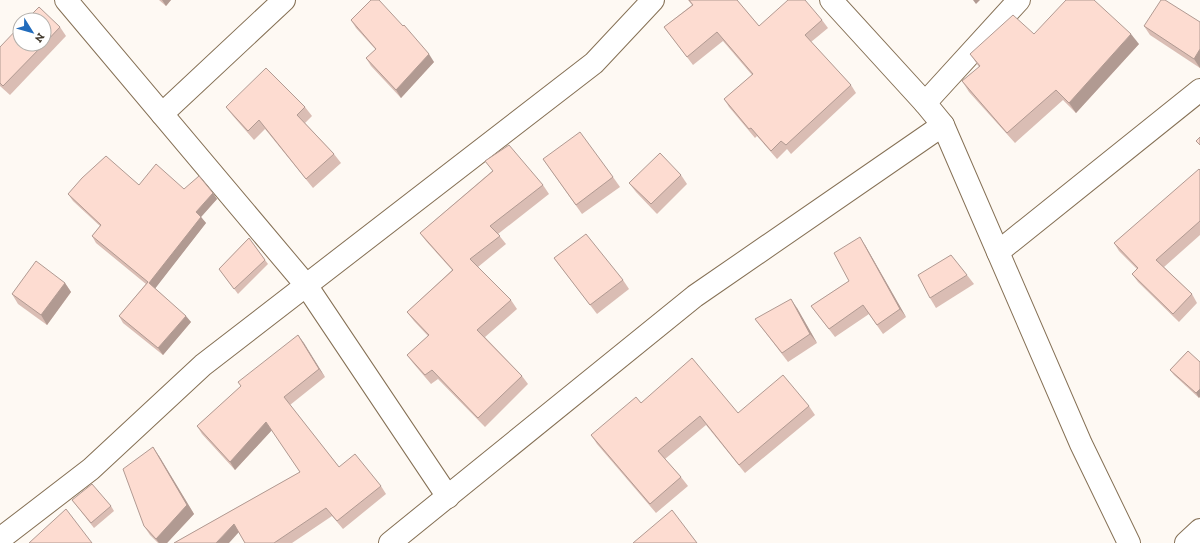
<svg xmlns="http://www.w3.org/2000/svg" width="1200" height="543" viewBox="0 0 1200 543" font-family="'Zilla Slab',serif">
	<rect width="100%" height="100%" fill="#fef9f3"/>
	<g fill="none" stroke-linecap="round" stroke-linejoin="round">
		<defs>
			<g id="minor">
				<polyline points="66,0 306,285 448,497"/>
				<polyline points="831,0 925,103 943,125 1081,444 1129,543"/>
				<polyline points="925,103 1019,0"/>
				<polyline points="162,114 284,0"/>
				<polyline points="998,252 1200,90"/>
				<polyline points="0,539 91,469 203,365 594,63 653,0"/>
				<polyline points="390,543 695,296 943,125"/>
				<polyline points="1186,543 1200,530"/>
			</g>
		</defs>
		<use href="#minor" stroke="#857055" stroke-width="24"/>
		<use href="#minor" stroke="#fff" stroke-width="22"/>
	</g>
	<g fill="#dabdb4">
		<polygon points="159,0 171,0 166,6"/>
		<polygon points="688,0 737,0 759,26 822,20 828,28 811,42 851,85 856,93 791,154 787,149 777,159 757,136 755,138 729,107 724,99 752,75 723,41 693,65 664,27 692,5"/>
		<polygon points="351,20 434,62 401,98 371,66 366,58 376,50 356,28"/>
		<polygon points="1200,22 1200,68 1150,35 1144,26"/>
		<polygon points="60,27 66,36 10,95 0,86 0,47"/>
		<polygon points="1034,34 1139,44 1076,113 1063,100 1015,143 969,92 962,81 979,67 970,54"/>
		<polygon points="226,107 305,107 312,116 305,123 334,154 341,163 313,188 265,129 254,140 233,116"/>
		<polygon points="543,159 613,177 620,187 582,214"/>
		<polygon points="1200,170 1200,235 1164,267 1192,294 1197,303 1179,322 1138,282 1132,274 1137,269 1119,251 1114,243"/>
		<polygon points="492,171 543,185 549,194 498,234 506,244 478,267 511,300 517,309 485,337 522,376 528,384 485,427 438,379 431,384 413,363 407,355 428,336 414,321 407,312 452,270 426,241 420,233"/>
		<polygon points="681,175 687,184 657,214 636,192 629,183"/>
		<polygon points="139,185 184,189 213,193 217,199 201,217 206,223 155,288 191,322 163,355 123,323 119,316 146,284 96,243 92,236 100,226 73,201 68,194"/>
		<polygon points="249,238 268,264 238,294 219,269"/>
		<polygon points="865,245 906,317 883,334 869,314 835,337 811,306 849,281"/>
		<polygon points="554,258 623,280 629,289 597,314"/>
		<polygon points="967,275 974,284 936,308 930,298"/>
		<polygon points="65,283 71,292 47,325 18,304 12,294"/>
		<polygon points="797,308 817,343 788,362 755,319"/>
		<polygon points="298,335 325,377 290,405 339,467 381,486 386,494 343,529 332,516 292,543 245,543 239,532 174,543 300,472 272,430 235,470 202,434 197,426"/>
		<polygon points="1188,351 1199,398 1174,375 1170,370"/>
		<polygon points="641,403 738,413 809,406 815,415 745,473 706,425 665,459 681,477 688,486 656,513 597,444 591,435"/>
		<polygon points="159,456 194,514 167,543 158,543 150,535 144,526"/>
		<polygon points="72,500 111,506 114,511 94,528"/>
	</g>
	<g fill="#b19a92">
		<polygon points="162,0 171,0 166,6"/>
		<polygon points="973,0 980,0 976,4"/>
		<polygon points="1131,34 1139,44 1076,113 1069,103"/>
		<polygon points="1200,49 1200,68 1194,59"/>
		<polygon points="429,54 434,62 401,98 396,90"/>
		<polygon points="213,193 217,199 201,217 206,223 154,290 149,283 196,212"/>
		<polygon points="860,237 865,245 906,317 900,309"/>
		<polygon points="65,283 71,292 47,325 41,315"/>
		<polygon points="791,299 797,308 817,343 810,334"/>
		<polygon points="186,316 191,322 163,355 158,348"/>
		<polygon points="298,335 304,343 325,377 319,369"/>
		<polygon points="1200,389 1200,397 1199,398 1196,393"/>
		<polygon points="266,422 272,430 235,470 230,462"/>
		<polygon points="153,447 159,456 194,514 167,543 159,543 156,539"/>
		<polygon points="234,524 239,532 229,543 216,543"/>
	</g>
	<g fill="#fddcd1" stroke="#b19a92">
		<polygon points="371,0 379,0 403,26 404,25 429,54 396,90 366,58 376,49 351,20"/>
		<polygon points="689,0 737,0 759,26 788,0 805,0 822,20 805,35 851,85 786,145 781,141 771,151 751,128 749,129 724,99 753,74 717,32 687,57 664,27 693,5"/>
		<polygon points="1066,0 1094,0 1131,34 1069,103 1056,90 1007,133 962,81 980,66 970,54 1013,15 1034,34"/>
		<polygon points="1161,0 1165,0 1200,22 1200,49 1194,59 1144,26"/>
		<polygon points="39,7 60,27 44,44 44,20 26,20"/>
		<polygon points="20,26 20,44 44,44 3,86 0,83 0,47"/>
		<polygon points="266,68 305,107 297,115 334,154 306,179 259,120 248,131 226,107"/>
		<polygon points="580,132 613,177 576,205 543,159"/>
		<polygon points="1200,137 1200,145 1196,141"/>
		<polygon points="509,145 543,185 490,226 500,236 470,259 511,300 477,330 522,376 478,418 432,370 425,375 407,355 429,335 407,312 453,270 420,233 493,171 485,161"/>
		<polygon points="660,153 681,175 651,204 629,183"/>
		<polygon points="106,156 139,185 156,164 184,189 199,176 213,193 196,212 201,217 149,283 186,316 158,348 119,316 148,282 92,236 101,225 68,194 82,178"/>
		<polygon points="1199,169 1200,170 1200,221 1156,260 1192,294 1173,314 1132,274 1138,268 1114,243"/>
		<polygon points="586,234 623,280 590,305 554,258"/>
		<polygon points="860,237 900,309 877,325 863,305 829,329 811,306 849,281 834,253"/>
		<polygon points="249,238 265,260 234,289 219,269"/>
		<polygon points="951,255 967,275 930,298 918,275"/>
		<polygon points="36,261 65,283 41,315 12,294"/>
		<polygon points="791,299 810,334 782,353 755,319"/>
		<polygon points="298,335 319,369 284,397 339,467 355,454 381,486 337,521 326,508 274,543 245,543 234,524 216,543 174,543 300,472 266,422 230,462 197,426 241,386 238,382"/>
		<polygon points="1188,351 1200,362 1200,389 1196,393 1170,370"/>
		<polygon points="692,358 738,413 783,375 809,406 739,465 700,416 658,451 681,477 650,504 591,435 636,397 641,403"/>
		<polygon points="153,447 187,505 156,539 144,526 123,469"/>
		<polygon points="92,484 111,506 91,523 72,500"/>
		<polygon points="66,509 92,543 29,543"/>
		<polygon points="672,510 697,543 633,543"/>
	</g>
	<g transform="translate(32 32) rotate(127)"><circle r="19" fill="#ffffff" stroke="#b3afaa"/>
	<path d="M0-3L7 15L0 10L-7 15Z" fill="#226cbc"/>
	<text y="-6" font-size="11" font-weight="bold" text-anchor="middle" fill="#40372b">N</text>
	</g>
</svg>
